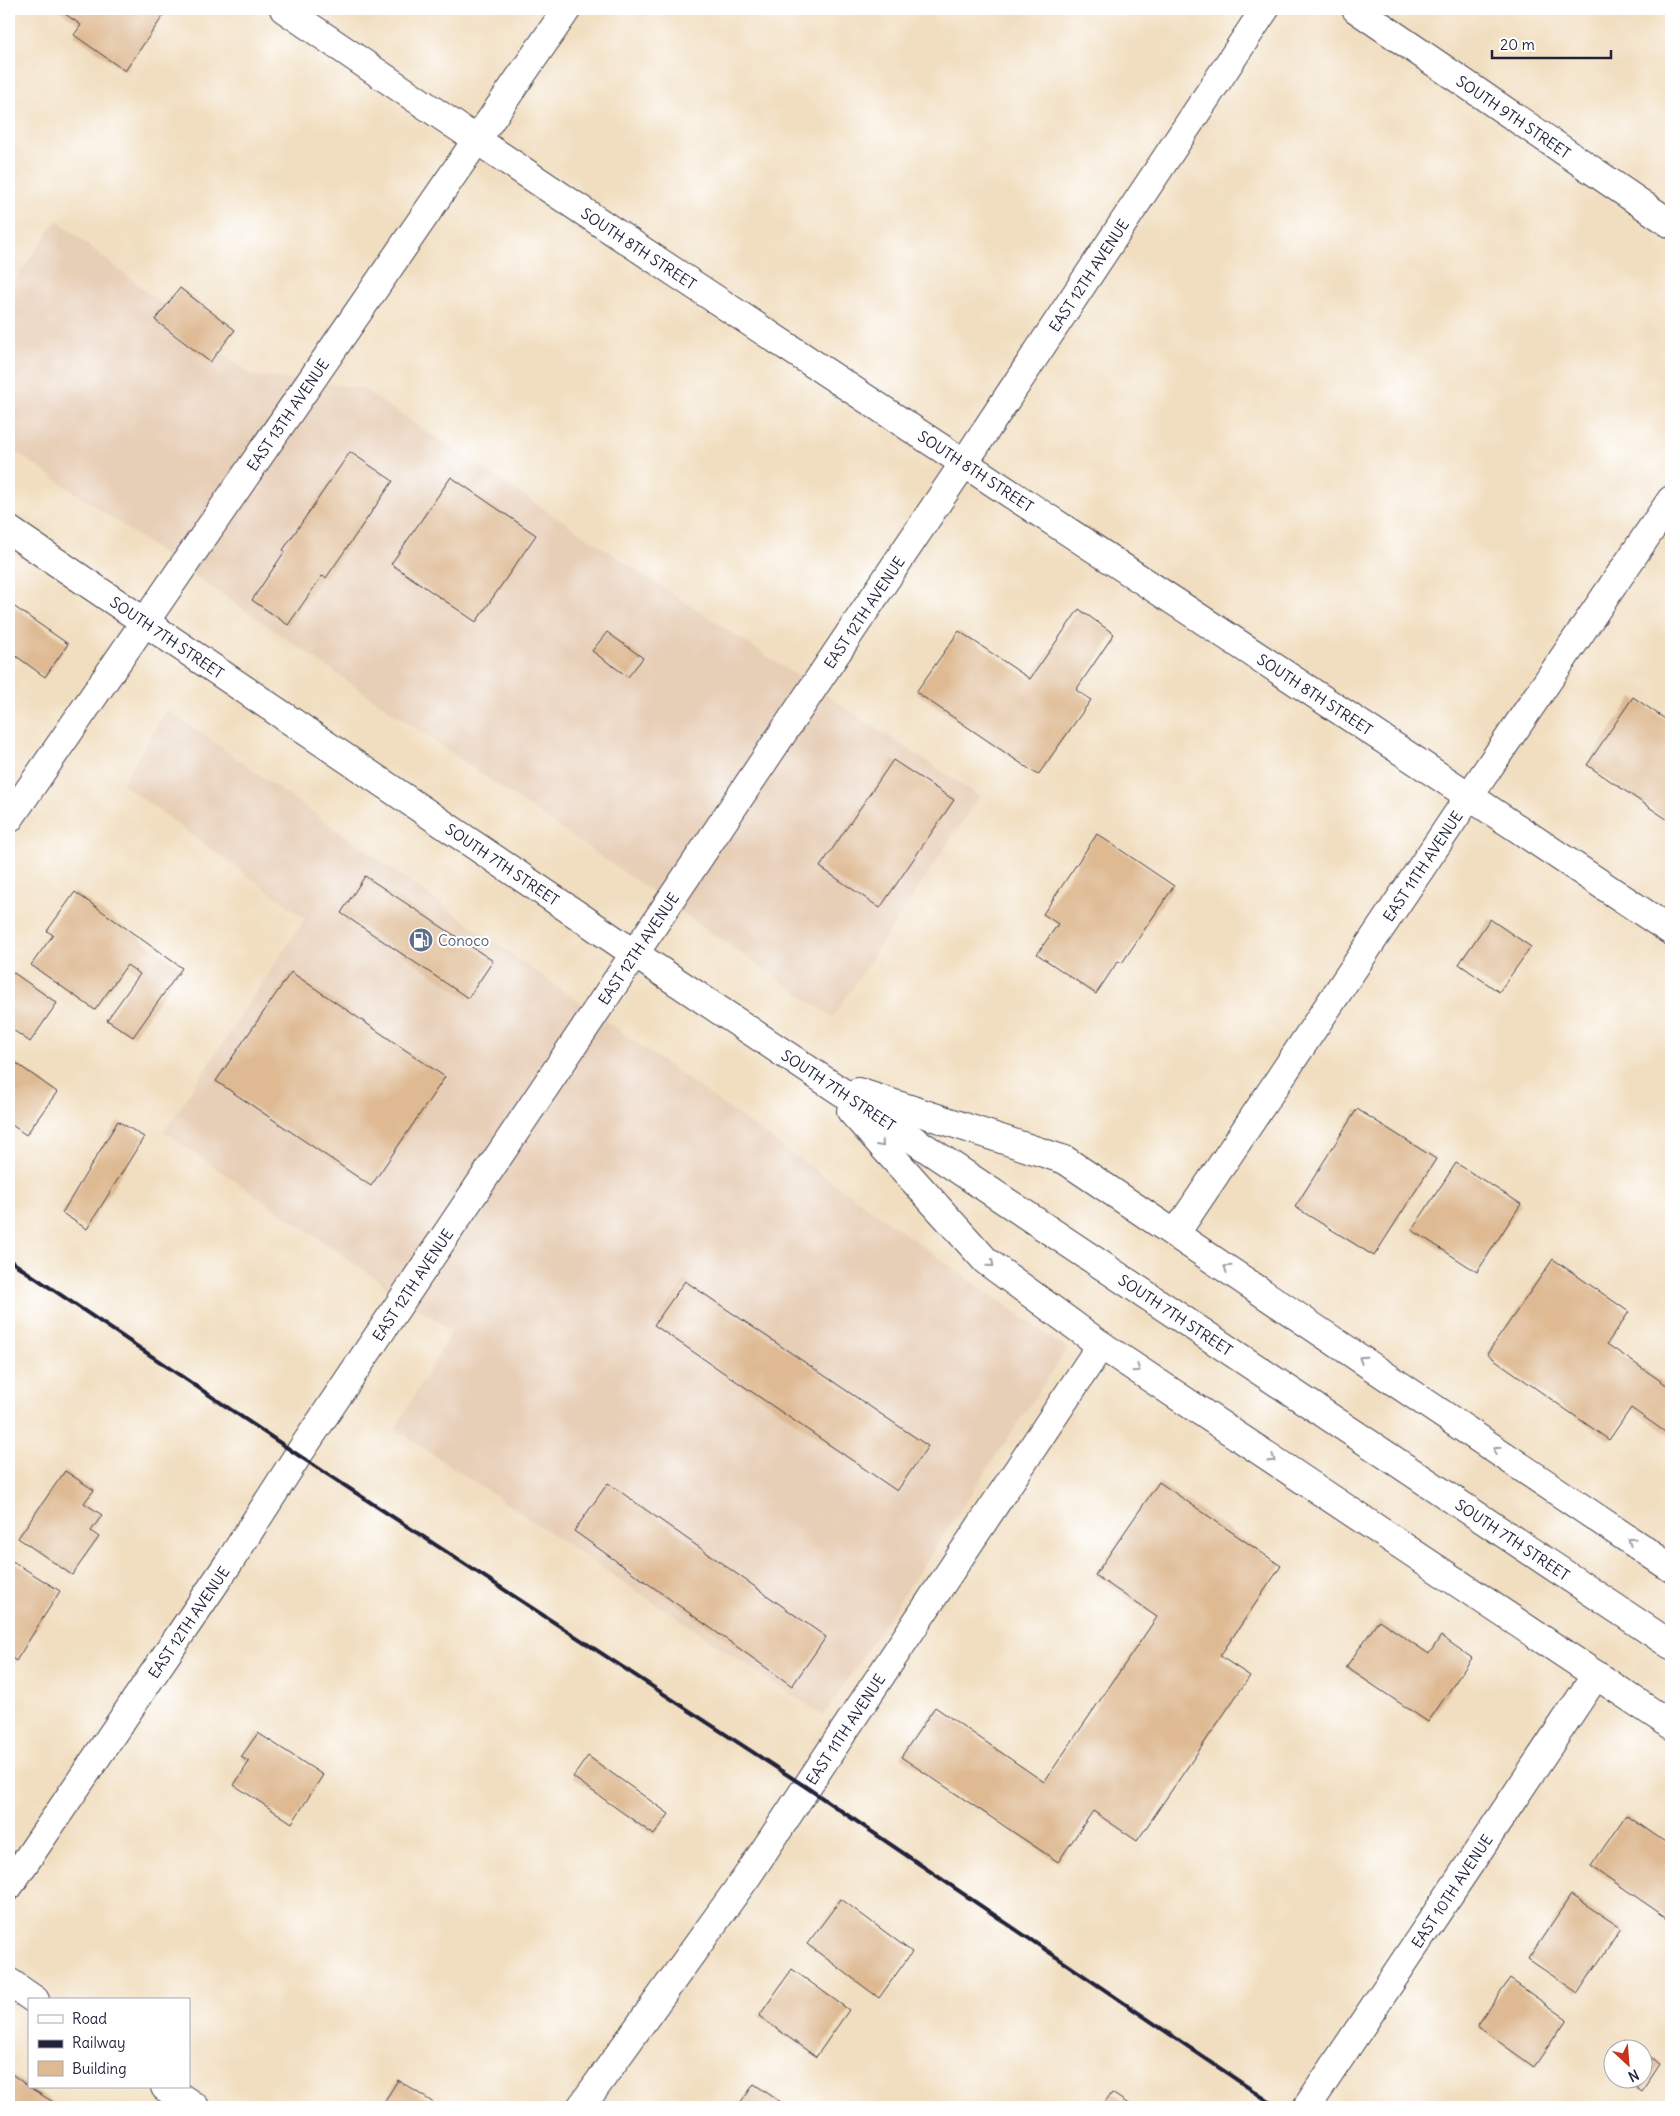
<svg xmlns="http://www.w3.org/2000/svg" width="1680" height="2116" viewBox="0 0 1680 2116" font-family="Delius,sans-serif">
	<rect width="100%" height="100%" fill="#fff"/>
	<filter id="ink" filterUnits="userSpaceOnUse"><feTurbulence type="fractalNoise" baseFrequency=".02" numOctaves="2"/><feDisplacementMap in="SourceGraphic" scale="10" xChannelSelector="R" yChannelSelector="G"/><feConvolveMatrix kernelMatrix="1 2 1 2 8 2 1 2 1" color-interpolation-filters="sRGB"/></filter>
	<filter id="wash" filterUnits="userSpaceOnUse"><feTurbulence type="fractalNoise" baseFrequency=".0096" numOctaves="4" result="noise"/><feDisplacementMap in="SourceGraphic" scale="20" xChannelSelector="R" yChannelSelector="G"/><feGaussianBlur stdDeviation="1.12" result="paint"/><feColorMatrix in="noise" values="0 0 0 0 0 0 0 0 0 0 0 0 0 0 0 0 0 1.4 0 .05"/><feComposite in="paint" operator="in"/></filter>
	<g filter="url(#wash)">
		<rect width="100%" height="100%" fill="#f1dec0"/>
		<g fill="#e7cfb7">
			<polygon points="57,220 251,375 361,388 979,796 833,1017 9,447 9,288"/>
			<polygon points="167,709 1067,1349 823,1716 395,1429 452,1331 164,1132 305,918 122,784"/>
		</g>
		<g id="blocks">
			<g fill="#deb992">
				<polygon points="58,9 168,9 125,71 74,35 81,25"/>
				<polygon points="180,288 235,330 210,362 155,320"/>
				<polygon points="350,452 393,481 326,578 322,576 288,625 252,600 285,551 283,550"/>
				<polygon points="451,477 536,535 476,622 391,564"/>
				<polygon points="9,603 68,644 45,677 9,651"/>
				<polygon points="1079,609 1114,634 1076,690 1091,700 1038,775 916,692 959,631 1030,679"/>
				<polygon points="607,632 643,658 628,677 592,651"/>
				<polygon points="1633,697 1671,723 1671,822 1587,765"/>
				<polygon points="893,760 954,800 880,908 820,867"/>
				<polygon points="1097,834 1174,886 1122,963 1118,961 1096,994 1037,954 1058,924 1043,914"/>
				<polygon points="365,876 493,961 468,998 341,913"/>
				<polygon points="75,892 182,968 133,1037 107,1020 140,974 127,965 95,1010 31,965 53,935 47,931"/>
				<polygon points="1490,919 1531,947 1499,992 1459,964"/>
				<polygon points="11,971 57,1003 30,1042 9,1027 9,974"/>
				<polygon points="291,972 445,1077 371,1186 216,1081"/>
				<polygon points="9,1058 57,1092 26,1135 9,1123"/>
				<polygon points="1357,1109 1436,1159 1374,1256 1295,1207"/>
				<polygon points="118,1121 144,1137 87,1229 62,1213"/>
				<polygon points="1456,1163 1521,1204 1477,1272 1412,1230"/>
				<polygon points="1553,1259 1629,1312 1607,1344 1671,1388 1671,1428 1668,1434 1631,1408 1609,1440 1487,1354"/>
				<polygon points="685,1281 928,1446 897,1491 654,1325"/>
				<polygon points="65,1471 94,1490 84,1503 102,1515 91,1531 99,1537 72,1575 18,1538"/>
				<polygon points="1159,1482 1281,1566 1220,1656 1250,1676 1137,1841 1093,1811 1058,1862 901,1757 935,1707 1044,1782 1157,1617 1095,1575"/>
				<polygon points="608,1483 826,1637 792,1686 574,1531"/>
				<polygon points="9,1559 60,1591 16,1661 9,1656"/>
				<polygon points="1379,1620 1429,1654 1441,1636 1472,1658 1428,1722 1346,1667"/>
				<polygon points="258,1733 323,1775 292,1823 234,1785 249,1762 241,1757"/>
				<polygon points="588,1756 669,1814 654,1835 573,1777"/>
				<polygon points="1626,1815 1671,1846 1670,1920 1591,1866"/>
				<polygon points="1571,1895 1621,1928 1578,1993 1528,1959"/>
				<polygon points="841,1899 912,1952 879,1998 807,1944"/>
				<polygon points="792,1969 849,2010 816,2057 759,2016"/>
				<polygon points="1510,1979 1567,2019 1534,2067 1477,2026"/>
				<polygon points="1624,2040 1637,2048 1618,2048"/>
				<polygon points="1642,2052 1660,2064 1643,2090 1626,2078 1642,2078"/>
				<polygon points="1612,2056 1612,2069 1606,2065"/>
				<polygon points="9,2072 29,2087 61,2107 9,2107"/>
				<polygon points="398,2080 440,2107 381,2107"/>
				<polygon points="754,2084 788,2107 738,2107"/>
				<polygon points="1112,2093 1133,2107 1102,2107"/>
			</g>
		</g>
	</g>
	<g filter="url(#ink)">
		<use href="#blocks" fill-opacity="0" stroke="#413e4f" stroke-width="1"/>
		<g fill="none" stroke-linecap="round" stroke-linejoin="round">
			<defs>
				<g id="minor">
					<path id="s1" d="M284 9C742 323 1211 621 1671 931"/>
					<path id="s2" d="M1356 9 1671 224"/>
					<path id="s3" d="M1176 1233 1470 795 1671 500"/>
					<path id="s4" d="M9 1886 230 1561 298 1455 964 463 1265 9"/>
					<polyline points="9,1982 35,2000"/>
					<polyline points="165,2087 195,2107"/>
					<path id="s5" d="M581 2107 748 1875 1101 1345"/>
					<path id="s6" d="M1307 2107 1596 1675"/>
				</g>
				<g id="tertiary">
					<path id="s7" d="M9 819 567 9"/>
				</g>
				<g id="primary">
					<path id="s8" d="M9 530 635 954 1671 1645"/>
					<polyline points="858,1092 1065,1160 1671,1568"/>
					<polyline points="851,1111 986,1261 1101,1345 1671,1725"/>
				</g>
			</defs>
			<use href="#minor" stroke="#413e4f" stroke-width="30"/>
			<use href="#tertiary" stroke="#413e4f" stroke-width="30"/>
			<use href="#primary" stroke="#413e4f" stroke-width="30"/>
			<use href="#minor" stroke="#fff" stroke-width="28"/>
			<use href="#tertiary" stroke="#fff" stroke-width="28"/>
			<use href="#primary" stroke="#fff" stroke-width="28"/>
			<polyline stroke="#22223b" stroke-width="4" points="9,1260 298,1455 806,1787 1277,2107"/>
		</g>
		<defs><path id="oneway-chevron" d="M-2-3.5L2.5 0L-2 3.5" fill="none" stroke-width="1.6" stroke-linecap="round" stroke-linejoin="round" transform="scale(1.25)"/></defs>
		<g stroke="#9c9ca7">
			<use href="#oneway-chevron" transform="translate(881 1144) rotate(48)"/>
			<use href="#oneway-chevron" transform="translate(991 1264) rotate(39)"/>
			<use href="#oneway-chevron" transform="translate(1227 1268) rotate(-146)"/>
			<use href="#oneway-chevron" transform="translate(1362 1359) rotate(-146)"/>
			<use href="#oneway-chevron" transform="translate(1137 1369) rotate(34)"/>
			<use href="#oneway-chevron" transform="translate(1496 1450) rotate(-146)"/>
			<use href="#oneway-chevron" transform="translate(1272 1459) rotate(34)"/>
			<use href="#oneway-chevron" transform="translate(1631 1541) rotate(-146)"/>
		</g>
	</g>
	<defs>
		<symbol id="fuel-disc" viewBox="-11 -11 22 22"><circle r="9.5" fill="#5c6f8a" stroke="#fff"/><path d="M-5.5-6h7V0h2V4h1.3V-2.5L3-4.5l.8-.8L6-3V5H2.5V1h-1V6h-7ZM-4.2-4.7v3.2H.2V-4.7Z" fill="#fff"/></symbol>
	</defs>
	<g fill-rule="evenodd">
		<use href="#fuel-disc" x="407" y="926" width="28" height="28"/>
	</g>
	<g text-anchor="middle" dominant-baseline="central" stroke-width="4.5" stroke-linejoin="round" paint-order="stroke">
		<g font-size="15" fill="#22223b" stroke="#fff">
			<text stroke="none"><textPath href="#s2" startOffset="191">SOUTH 9TH STREET</textPath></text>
			<text stroke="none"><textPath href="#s1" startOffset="428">SOUTH 8TH STREET</textPath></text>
			<text stroke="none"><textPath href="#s4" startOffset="1939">EAST 12TH AVENUE</textPath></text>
			<text stroke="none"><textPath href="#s7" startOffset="491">EAST 13TH AVENUE</textPath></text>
			<text stroke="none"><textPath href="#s1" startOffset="832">SOUTH 8TH STREET</textPath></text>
			<text stroke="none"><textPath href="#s4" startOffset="1534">EAST 12TH AVENUE</textPath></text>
			<text stroke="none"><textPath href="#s8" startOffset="191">SOUTH 7TH STREET</textPath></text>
			<text stroke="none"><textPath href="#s1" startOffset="1238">SOUTH 8TH STREET</textPath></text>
			<text stroke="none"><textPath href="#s8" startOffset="596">SOUTH 7TH STREET</textPath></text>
			<text stroke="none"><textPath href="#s3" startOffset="442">EAST 11TH AVENUE</textPath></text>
			<text stroke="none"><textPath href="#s4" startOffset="1129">EAST 12TH AVENUE</textPath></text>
			<text stroke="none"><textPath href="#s8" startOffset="1001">SOUTH 7TH STREET</textPath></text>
			<text stroke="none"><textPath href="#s4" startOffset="724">EAST 12TH AVENUE</textPath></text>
			<text stroke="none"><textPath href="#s8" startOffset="1406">SOUTH 7TH STREET</textPath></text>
			<text stroke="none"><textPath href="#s8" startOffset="1811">SOUTH 7TH STREET</textPath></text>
			<text stroke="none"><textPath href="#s4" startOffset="319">EAST 12TH AVENUE</textPath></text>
			<text stroke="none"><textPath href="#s5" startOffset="461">EAST 11TH AVENUE</textPath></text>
			<text stroke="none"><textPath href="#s6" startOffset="260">EAST 10TH AVENUE</textPath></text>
		</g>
		<g font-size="15" fill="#4e5e75" stroke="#fff" text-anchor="start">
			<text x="438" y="940">Conoco</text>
		</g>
	</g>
	<rect width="1680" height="2116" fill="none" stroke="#fff" stroke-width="30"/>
	<rect x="28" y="1998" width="162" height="90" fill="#ffffff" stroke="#a7a7b1"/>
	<rect x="38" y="2015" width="25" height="8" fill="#ffffff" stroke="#a7a7b1"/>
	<text x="72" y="2024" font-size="15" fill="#22223b">Road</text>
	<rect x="38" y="2040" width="25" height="8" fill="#22223b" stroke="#a7a7b1"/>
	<text x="72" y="2048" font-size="15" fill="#22223b">Railway</text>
	<rect x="38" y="2061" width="25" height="15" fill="#deb992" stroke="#a7a7b1"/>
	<text x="72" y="2074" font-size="15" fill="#22223b">Building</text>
	<g transform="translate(1628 2064) rotate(154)"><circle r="24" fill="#ffffff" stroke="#a7a7b1"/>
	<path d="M0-4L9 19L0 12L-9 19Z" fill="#c8321e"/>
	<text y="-8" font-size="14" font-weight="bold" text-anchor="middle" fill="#22223b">N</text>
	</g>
	<path d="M1492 50v8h119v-8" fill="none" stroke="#22223b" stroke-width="2.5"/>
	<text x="1500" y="50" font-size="15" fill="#22223b" stroke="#ffffff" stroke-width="4" paint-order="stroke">20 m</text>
</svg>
